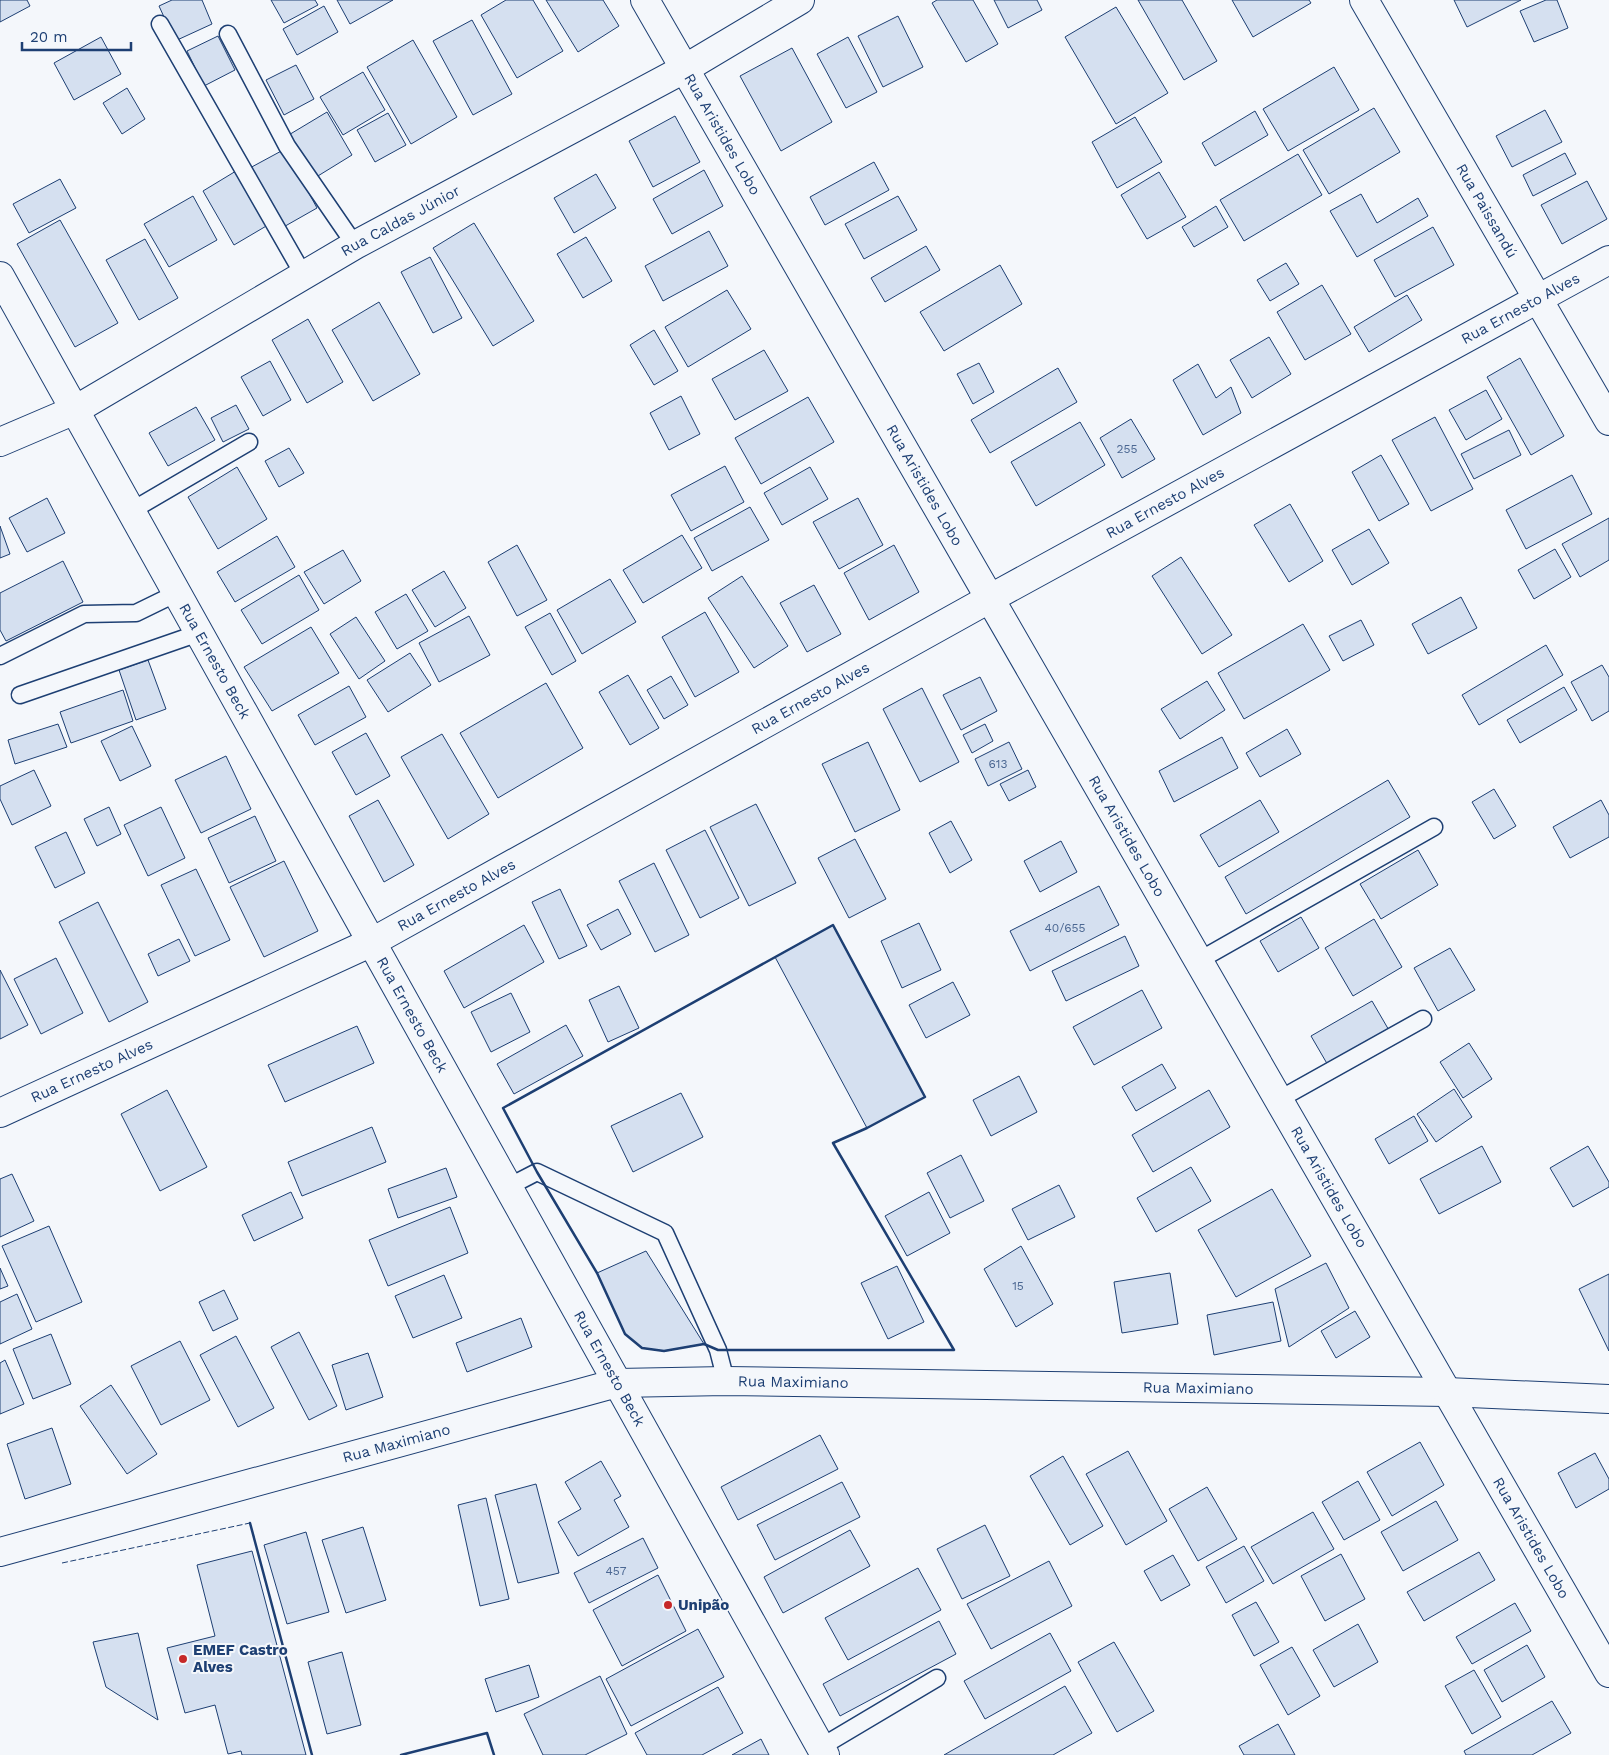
<svg xmlns="http://www.w3.org/2000/svg" width="1609" height="1755" viewBox="0 0 1609 1755" font-family="'Work Sans',sans-serif">
	<rect width="100%" height="100%" fill="#f4f7fb"/>
	<g fill="#d5e0f0" stroke="#1d3f73">
		<polygon points="0,0 27,0 30,6 0,22"/>
		<polygon points="172,0 202,0 212,24 175,41 159,6"/>
		<polygon points="271,0 315,0 318,5 284,23"/>
		<polygon points="337,0 393,0 350,24"/>
		<polygon points="506,0 533,0 563,51 517,78 481,15"/>
		<polygon points="546,0 603,0 619,26 578,52"/>
		<polygon points="937,0 973,0 998,44 966,62 932,3"/>
		<polygon points="994,0 1037,0 1042,10 1008,28"/>
		<polygon points="1138,0 1182,0 1217,61 1184,80"/>
		<polygon points="1232,0 1309,0 1311,3 1253,37"/>
		<polygon points="1454,0 1521,0 1467,27"/>
		<polygon points="1546,0 1557,0 1568,28 1534,42 1520,11"/>
		<polygon points="324,6 338,32 297,55 283,29"/>
		<polygon points="1116,7 1168,93 1116,124 1065,37"/>
		<polygon points="898,16 923,67 883,87 858,36"/>
		<polygon points="472,20 512,94 473,115 433,41"/>
		<polygon points="218,36 235,70 204,86 187,51"/>
		<polygon points="101,37 121,74 74,100 54,63"/>
		<polygon points="848,37 877,92 846,108 817,54"/>
		<polygon points="413,40 457,117 411,144 367,67"/>
		<polygon points="792,48 832,122 781,151 740,76"/>
		<polygon points="296,65 314,99 284,115 266,80"/>
		<polygon points="1334,67 1359,110 1288,151 1263,109"/>
		<polygon points="363,72 385,110 343,135 320,97"/>
		<polygon points="127,88 145,119 122,134 103,103"/>
		<polygon points="1374,108 1400,152 1329,194 1303,150"/>
		<polygon points="1545,110 1562,142 1512,167 1496,136"/>
		<polygon points="1255,111 1268,135 1215,166 1202,143"/>
		<polygon points="327,112 352,155 313,179 287,136"/>
		<polygon points="388,113 406,145 375,162 357,130"/>
		<polygon points="675,116 700,162 653,187 629,141"/>
		<polygon points="1135,117 1162,162 1117,188 1092,142"/>
		<polygon points="285,149 317,208 280,229 248,169"/>
		<polygon points="1565,153 1576,174 1533,196 1523,175"/>
		<polygon points="1298,154 1322,195 1244,241 1220,200"/>
		<polygon points="874,162 889,190 825,225 810,197"/>
		<polygon points="704,170 723,206 672,234 653,199"/>
		<polygon points="236,171 268,225 234,245 203,191"/>
		<polygon points="1159,172 1186,217 1147,239 1121,195"/>
		<polygon points="596,174 616,208 574,233 554,198"/>
		<polygon points="60,179 76,208 29,233 13,204"/>
		<polygon points="1587,181 1607,219 1562,244 1541,205"/>
		<polygon points="1361,194 1377,223 1418,198 1428,216 1357,257 1330,211"/>
		<polygon points="193,196 217,240 169,267 144,224"/>
		<polygon points="898,196 917,230 864,259 845,224"/>
		<polygon points="1216,206 1228,227 1194,247 1182,227"/>
		<polygon points="60,220 118,323 75,347 17,244"/>
		<polygon points="474,223 534,321 493,346 433,248"/>
		<polygon points="1433,227 1454,265 1395,297 1374,260"/>
		<polygon points="709,231 728,266 663,301 645,266"/>
		<polygon points="586,237 612,281 583,298 557,254"/>
		<polygon points="145,239 178,298 139,320 106,260"/>
		<polygon points="926,246 940,270 885,302 871,278"/>
		<polygon points="430,257 462,318 433,333 401,272"/>
		<polygon points="1286,263 1299,284 1270,301 1257,280"/>
		<polygon points="1000,265 1022,304 944,351 920,312"/>
		<polygon points="1322,285 1351,334 1305,360 1277,312"/>
		<polygon points="727,290 751,329 688,367 665,327"/>
		<polygon points="1407,295 1422,320 1369,352 1354,327"/>
		<polygon points="379,302 420,374 373,401 332,330"/>
		<polygon points="308,319 343,382 307,403 272,340"/>
		<polygon points="654,330 678,371 654,385 630,345"/>
		<polygon points="1269,337 1291,374 1252,398 1230,360"/>
		<polygon points="764,350 788,391 735,420 712,379"/>
		<polygon points="1520,358 1564,436 1531,455 1487,377"/>
		<polygon points="270,361 291,400 263,416 241,377"/>
		<polygon points="979,363 994,392 973,404 957,374"/>
		<polygon points="1198,364 1216,398 1231,387 1241,413 1203,435 1173,380"/>
		<polygon points="1058,368 1077,402 990,453 971,420"/>
		<polygon points="1486,390 1502,419 1466,440 1449,410"/>
		<polygon points="681,396 700,434 669,450 650,413"/>
		<polygon points="808,397 834,442 761,484 735,438"/>
		<polygon points="236,405 249,429 223,442 211,418"/>
		<polygon points="196,407 215,440 168,466 149,433"/>
		<polygon points="1435,417 1473,489 1431,511 1392,440"/>
		<polygon points="1131,419 1155,459 1122,478 1100,438"/>
		<polygon points="1080,422 1105,465 1036,506 1011,462"/>
		<polygon points="1509,430 1521,455 1474,479 1461,454"/>
		<polygon points="289,448 304,473 279,487 265,461"/>
		<polygon points="1381,455 1409,504 1379,521 1352,472"/>
		<polygon points="725,466 744,502 691,531 671,495"/>
		<polygon points="237,467 267,519 218,549 188,497"/>
		<polygon points="810,467 828,499 782,525 764,493"/>
		<polygon points="1572,475 1592,514 1526,549 1506,510"/>
		<polygon points="47,498 65,533 27,552 9,518"/>
		<polygon points="858,498 883,545 839,569 813,522"/>
		<polygon points="1290,504 1323,561 1289,582 1254,525"/>
		<polygon points="750,507 769,540 712,571 694,538"/>
		<polygon points="1609,518 1609,560 1580,577 1562,544"/>
		<polygon points="0,526 10,554 0,558"/>
		<polygon points="1369,529 1389,563 1352,585 1332,550"/>
		<polygon points="682,535 702,568 643,603 623,570"/>
		<polygon points="277,536 295,567 235,602 217,572"/>
		<polygon points="517,545 547,600 517,616 488,562"/>
		<polygon points="894,545 919,592 869,620 844,573"/>
		<polygon points="1555,549 1571,577 1534,599 1518,570"/>
		<polygon points="343,550 361,581 324,604 304,572"/>
		<polygon points="1181,557 1232,635 1202,654 1152,576"/>
		<polygon points="63,561 83,602 6,641 0,630 0,593"/>
		<polygon points="444,571 466,608 435,627 412,590"/>
		<polygon points="299,575 319,610 262,644 241,610"/>
		<polygon points="742,576 788,646 754,668 708,598"/>
		<polygon points="610,579 636,622 582,654 557,610"/>
		<polygon points="814,585 841,634 807,652 780,603"/>
		<polygon points="406,594 428,631 397,649 375,612"/>
		<polygon points="1461,597 1477,628 1428,654 1412,624"/>
		<polygon points="705,612 739,672 695,697 662,637"/>
		<polygon points="550,613 576,661 552,675 525,627"/>
		<polygon points="469,616 490,655 439,682 419,643"/>
		<polygon points="356,617 385,661 359,679 330,634"/>
		<polygon points="1361,620 1374,645 1343,661 1329,636"/>
		<polygon points="1303,624 1330,670 1244,719 1218,673"/>
		<polygon points="311,627 339,673 272,711 244,667"/>
		<polygon points="1546,645 1563,675 1479,725 1462,695"/>
		<polygon points="410,653 431,685 388,712 367,680"/>
		<polygon points="148,660 166,709 136,720 119,670"/>
		<polygon points="1602,665 1609,677 1609,711 1592,721 1571,682"/>
		<polygon points="628,675 659,728 630,745 599,692"/>
		<polygon points="671,676 688,705 664,719 647,690"/>
		<polygon points="980,677 997,711 961,730 943,695"/>
		<polygon points="1207,681 1225,710 1180,739 1161,709"/>
		<polygon points="546,683 583,748 498,798 460,733"/>
		<polygon points="349,686 366,717 315,745 298,715"/>
		<polygon points="1564,687 1577,710 1520,743 1507,720"/>
		<polygon points="922,688 959,762 920,782 883,709"/>
		<polygon points="123,690 133,721 71,743 60,712"/>
		<polygon points="58,724 67,747 15,764 8,740"/>
		<polygon points="985,724 993,741 972,753 963,735"/>
		<polygon points="132,726 151,766 120,781 101,741"/>
		<polygon points="1287,729 1301,754 1260,777 1246,753"/>
		<polygon points="366,733 390,776 356,795 332,752"/>
		<polygon points="442,734 489,814 448,839 401,757"/>
		<polygon points="1222,737 1238,768 1174,802 1159,771"/>
		<polygon points="868,742 900,810 855,832 822,764"/>
		<polygon points="1009,742 1022,769 988,786 975,759"/>
		<polygon points="226,756 251,809 201,833 175,780"/>
		<polygon points="34,770 51,806 12,825 0,799 0,786"/>
		<polygon points="1028,770 1036,787 1009,801 1000,784"/>
		<polygon points="1388,780 1410,817 1246,914 1225,877"/>
		<polygon points="1494,789 1516,826 1494,839 1472,802"/>
		<polygon points="378,800 414,865 384,882 349,816"/>
		<polygon points="1260,800 1279,832 1219,867 1200,835"/>
		<polygon points="1601,800 1609,815 1609,837 1570,858 1553,827"/>
		<polygon points="756,804 796,883 749,906 710,827"/>
		<polygon points="109,807 121,834 97,846 84,819"/>
		<polygon points="161,807 185,858 148,876 124,825"/>
		<polygon points="255,816 276,861 229,883 208,838"/>
		<polygon points="951,821 972,860 950,873 929,833"/>
		<polygon points="705,830 739,898 700,918 666,850"/>
		<polygon points="66,832 85,873 55,888 35,847"/>
		<polygon points="855,839 886,899 849,918 818,858"/>
		<polygon points="1061,841 1077,872 1040,892 1024,861"/>
		<polygon points="1418,850 1438,885 1381,919 1360,884"/>
		<polygon points="284,861 318,931 264,957 230,887"/>
		<polygon points="654,863 689,935 655,952 619,881"/>
		<polygon points="196,869 230,940 195,956 161,885"/>
		<polygon points="1099,886 1119,925 1030,971 1010,931"/>
		<polygon points="560,889 587,946 559,959 532,902"/>
		<polygon points="98,902 148,1002 109,1022 59,922"/>
		<polygon points="618,909 631,934 601,950 587,925"/>
		<polygon points="1301,917 1319,948 1278,972 1260,941"/>
		<polygon points="1374,919 1402,967 1353,996 1325,948"/>
		<polygon points="919,923 941,970 902,988 881,941"/>
		<polygon points="524,925 544,962 464,1008 444,971"/>
		<polygon points="833,925 925,1097 867,1128 775,957"/>
		<polygon points="1125,936 1139,966 1066,1001 1052,971"/>
		<polygon points="179,939 190,961 158,976 148,954"/>
		<polygon points="1450,948 1475,990 1438,1011 1414,968"/>
		<polygon points="56,958 83,1013 41,1034 14,979"/>
		<polygon points="0,970 28,1025 0,1039"/>
		<polygon points="953,982 970,1015 926,1038 909,1005"/>
		<polygon points="619,986 639,1028 608,1042 589,1000"/>
		<polygon points="1142,990 1162,1028 1094,1065 1073,1027"/>
		<polygon points="511,993 530,1032 491,1052 471,1012"/>
		<polygon points="1372,1001 1390,1032 1329,1067 1311,1036"/>
		<polygon points="566,1025 583,1056 514,1094 497,1064"/>
		<polygon points="357,1026 374,1063 285,1102 268,1065"/>
		<polygon points="1469,1043 1492,1079 1463,1098 1440,1062"/>
		<polygon points="1162,1064 1176,1088 1136,1111 1122,1087"/>
		<polygon points="1019,1076 1037,1112 991,1136 973,1100"/>
		<polygon points="1454,1089 1472,1117 1436,1142 1417,1114"/>
		<polygon points="167,1090 207,1167 160,1191 121,1114"/>
		<polygon points="1209,1090 1230,1127 1153,1172 1132,1135"/>
		<polygon points="681,1093 703,1137 633,1172 611,1126"/>
		<polygon points="1414,1116 1428,1141 1389,1164 1375,1139"/>
		<polygon points="372,1127 386,1162 302,1196 288,1162"/>
		<polygon points="1482,1146 1501,1182 1439,1214 1420,1179"/>
		<polygon points="1588,1146 1609,1182 1609,1187 1573,1207 1550,1168"/>
		<polygon points="961,1155 984,1201 950,1218 927,1173"/>
		<polygon points="1191,1167 1211,1201 1156,1232 1137,1198"/>
		<polygon points="446,1168 457,1197 398,1218 388,1189"/>
		<polygon points="12,1174 34,1221 0,1237 0,1179"/>
		<polygon points="1059,1185 1075,1217 1028,1240 1012,1209"/>
		<polygon points="1272,1189 1311,1256 1236,1297 1198,1230"/>
		<polygon points="291,1192 303,1218 254,1241 242,1215"/>
		<polygon points="929,1192 950,1233 907,1256 885,1216"/>
		<polygon points="450,1207 468,1253 388,1286 369,1240"/>
		<polygon points="49,1226 82,1302 36,1322 2,1246"/>
		<polygon points="1021,1246 1053,1304 1016,1327 984,1269"/>
		<polygon points="646,1251 704,1344 664,1351 642,1348 625,1334 597,1273"/>
		<polygon points="1326,1263 1349,1308 1289,1347 1275,1289"/>
		<polygon points="897,1266 924,1322 888,1339 861,1283"/>
		<polygon points="0,1268 8,1286 0,1289"/>
		<polygon points="1170,1273 1178,1324 1122,1333 1114,1282"/>
		<polygon points="1609,1274 1609,1351 1579,1289"/>
		<polygon points="444,1275 462,1318 413,1338 395,1296"/>
		<polygon points="224,1290 238,1319 213,1331 199,1302"/>
		<polygon points="17,1294 32,1329 0,1344 0,1302"/>
		<polygon points="1273,1302 1281,1341 1214,1355 1207,1315"/>
		<polygon points="1355,1311 1370,1337 1336,1358 1321,1331"/>
		<polygon points="521,1318 532,1347 467,1372 456,1343"/>
		<polygon points="299,1332 337,1406 309,1420 271,1347"/>
		<polygon points="51,1334 71,1384 33,1399 13,1349"/>
		<polygon points="236,1336 274,1408 238,1427 200,1355"/>
		<polygon points="180,1341 210,1400 161,1425 131,1366"/>
		<polygon points="368,1353 383,1397 346,1410 332,1365"/>
		<polygon points="5,1360 24,1404 0,1414 0,1363"/>
		<polygon points="111,1385 157,1454 127,1474 80,1406"/>
		<polygon points="52,1428 71,1484 25,1499 7,1444"/>
		<polygon points="820,1435 838,1469 738,1520 721,1487"/>
		<polygon points="1420,1442 1444,1485 1392,1516 1367,1472"/>
		<polygon points="1128,1451 1167,1521 1126,1545 1086,1474"/>
		<polygon points="1595,1453 1609,1479 1609,1489 1576,1508 1558,1473"/>
		<polygon points="1063,1456 1103,1526 1070,1545 1030,1476"/>
		<polygon points="601,1461 621,1496 614,1500 629,1527 578,1556 558,1522 581,1509 565,1482"/>
		<polygon points="1358,1481 1380,1520 1344,1540 1322,1502"/>
		<polygon points="842,1482 860,1517 775,1560 757,1525"/>
		<polygon points="536,1484 559,1573 518,1583 495,1495"/>
		<polygon points="1207,1487 1237,1539 1198,1561 1169,1509"/>
		<polygon points="486,1498 509,1599 480,1606 458,1505"/>
		<polygon points="1436,1501 1458,1540 1403,1571 1381,1532"/>
		<polygon points="1313,1512 1334,1549 1273,1584 1251,1547"/>
		<polygon points="985,1525 1010,1576 962,1599 937,1549"/>
		<polygon points="363,1527 386,1600 346,1613 322,1540"/>
		<polygon points="850,1530 870,1566 783,1613 764,1577"/>
		<polygon points="306,1532 329,1612 287,1624 264,1545"/>
		<polygon points="643,1538 658,1568 589,1603 574,1573"/>
		<polygon points="1244,1546 1264,1581 1226,1603 1206,1567"/>
		<polygon points="252,1551 306,1755 242,1755 241,1751 228,1754 215,1705 185,1713 167,1648 215,1636 197,1565"/>
		<polygon points="1479,1552 1495,1580 1424,1621 1407,1592"/>
		<polygon points="1341,1554 1365,1599 1325,1621 1301,1576"/>
		<polygon points="1173,1555 1190,1585 1161,1601 1144,1571"/>
		<polygon points="1049,1561 1072,1606 991,1649 967,1604"/>
		<polygon points="918,1568 941,1610 848,1660 825,1618"/>
		<polygon points="658,1575 686,1631 622,1666 593,1610"/>
		<polygon points="1256,1602 1279,1642 1254,1656 1232,1615"/>
		<polygon points="1515,1603 1531,1631 1472,1664 1456,1637"/>
		<polygon points="939,1621 956,1654 840,1716 823,1684"/>
		<polygon points="1358,1624 1378,1662 1334,1687 1313,1650"/>
		<polygon points="698,1629 724,1677 631,1726 606,1679"/>
		<polygon points="138,1633 158,1720 106,1687 93,1642"/>
		<polygon points="1050,1633 1071,1671 985,1719 964,1681"/>
		<polygon points="1114,1642 1154,1711 1117,1732 1078,1662"/>
		<polygon points="1527,1645 1545,1677 1502,1702 1484,1670"/>
		<polygon points="1292,1647 1320,1696 1288,1715 1260,1665"/>
		<polygon points="342,1652 361,1725 327,1734 308,1662"/>
		<polygon points="529,1665 539,1697 496,1712 485,1679"/>
		<polygon points="1474,1670 1501,1717 1472,1734 1445,1686"/>
		<polygon points="600,1676 627,1734 585,1755 543,1755 524,1714"/>
		<polygon points="1065,1686 1092,1733 1053,1755 944,1755"/>
		<polygon points="718,1687 743,1733 702,1755 647,1755 635,1733"/>
		<polygon points="1552,1701 1571,1733 1532,1755 1466,1755 1464,1751"/>
		<polygon points="1278,1724 1295,1755 1244,1755 1239,1746"/>
		<polygon points="761,1739 769,1755 732,1755"/>
	</g>
	<g fill="none" stroke-linecap="round" stroke-linejoin="round">
		<defs>
			<g id="lane">
				<polyline points="160,24 303,274"/>
				<polyline points="228,34 287,146 355,245"/>
				<polyline points="131,511 249,442"/>
				<polyline points="0,656 84,614 136,613 177,593"/>
				<polyline points="20,695 199,633"/>
				<polyline points="1198,961 1434,827"/>
				<polyline points="1278,1100 1423,1019"/>
				<polyline points="508,1187 537,1172 665,1233 718,1350 726,1381"/>
				<polyline points="821,1747 937,1678"/>
			</g>
			<g id="street">
				<path id="s1" d="M1364 0 1609 421"/>
				<polyline points="686,68 800,0"/>
				<path id="s2" d="M0 1113 372 942 989 599 1609 260"/>
				<path id="s3" d="M0 1552 617 1383 726 1381 1447 1392 1609 1399"/>
			</g>
			<g id="secondary">
				<path id="s4" d="M645 0 1609 1673"/>
				<path id="s5" d="M0 276 825 1755"/>
				<path id="s6" d="M0 442 75 410 355 245 686 68"/>
			</g>
		</defs>
		<use href="#lane" stroke="#1d3f73" stroke-width="19"/>
		<use href="#street" stroke="#1d3f73" stroke-width="30"/>
		<use href="#secondary" stroke="#1d3f73" stroke-width="30"/>
		<use href="#lane" stroke="#f4f7fb" stroke-width="16"/>
		<use href="#street" stroke="#f4f7fb" stroke-width="28"/>
		<use href="#secondary" stroke="#f4f7fb" stroke-width="28"/>
		<polyline stroke="#1d3f73" stroke-width="1" stroke-dasharray="6 2.5" stroke-linecap="butt" points="62,1563 250,1523"/>
		<g stroke="#1d3f73" stroke-width="2.5">
			<polygon points="833,925 925,1097 867,1128 833,1143 954,1350 718,1350 704,1344 664,1351 642,1348 625,1334 597,1273 537,1172 503,1108"/>
			<polyline points="250,1523 312,1755"/>
			<polyline points="401,1755 487,1733 494,1755"/>
		</g>
	</g>
	<g fill="#c62828" stroke="#f4f7fb" stroke-width="2">
		<circle cx="668" cy="1605" r="5"/>
		<circle cx="183" cy="1659" r="5"/>
	</g>
	<g text-anchor="middle" dominant-baseline="central" stroke-width="4" stroke-linejoin="round" paint-order="stroke">
		<g font-size="12" fill="#4b6792">
			<text x="1127" y="449">255</text>
			<text x="998" y="764">613</text>
			<text x="1065" y="928">40/655</text>
			<text x="1018" y="1286">15</text>
			<text x="616" y="1571">457</text>
		</g>
		<g font-size="15" fill="#1d3f73" stroke="#f4f7fb">
			<text stroke="none"><textPath href="#s4" startOffset="155">Rua Aristides Lobo</textPath></text>
			<text stroke="none"><textPath href="#s1" startOffset="244">Rua Paissandú</textPath></text>
			<text stroke="none"><textPath href="#s6" startOffset="458">Rua Caldas Júnior</textPath></text>
			<text stroke="none"><textPath href="#s2" startOffset="1721">Rua Ernesto Alves</textPath></text>
			<text stroke="none"><textPath href="#s4" startOffset="560">Rua Aristides Lobo</textPath></text>
			<text stroke="none"><textPath href="#s2" startOffset="1316">Rua Ernesto Alves</textPath></text>
			<text stroke="none"><textPath href="#s5" startOffset="441">Rua Ernesto Beck</textPath></text>
			<text stroke="none"><textPath href="#s2" startOffset="911">Rua Ernesto Alves</textPath></text>
			<text stroke="none"><textPath href="#s4" startOffset="965">Rua Aristides Lobo</textPath></text>
			<text stroke="none"><textPath href="#s2" startOffset="506">Rua Ernesto Alves</textPath></text>
			<text stroke="none"><textPath href="#s5" startOffset="846">Rua Ernesto Beck</textPath></text>
			<text stroke="none"><textPath href="#s2" startOffset="101">Rua Ernesto Alves</textPath></text>
			<text stroke="none"><textPath href="#s4" startOffset="1370">Rua Aristides Lobo</textPath></text>
			<text stroke="none"><textPath href="#s5" startOffset="1251">Rua Ernesto Beck</textPath></text>
			<text stroke="none"><textPath href="#s3" startOffset="816">Rua Maximiano</textPath></text>
			<text stroke="none"><textPath href="#s3" startOffset="1221">Rua Maximiano</textPath></text>
			<text stroke="none"><textPath href="#s3" startOffset="411">Rua Maximiano</textPath></text>
			<text stroke="none"><textPath href="#s4" startOffset="1775">Rua Aristides Lobo</textPath></text>
		</g>
		<g font-size="15" font-weight="bold" fill="#1d3f73" stroke="#f4f7fb" text-anchor="start">
			<text x="678" y="1605">Unipão</text>
			<text x="193" y="1650">EMEF Castro<tspan x="193" dy="17">Alves</tspan></text>
		</g>
	</g>
	<path d="M22 42v8h109v-8" fill="none" stroke="#1d3f73" stroke-width="2.5"/>
	<text x="30" y="42" font-size="15" fill="#1d3f73" stroke="#f4f7fb" stroke-width="4" paint-order="stroke">20 m</text>
</svg>
